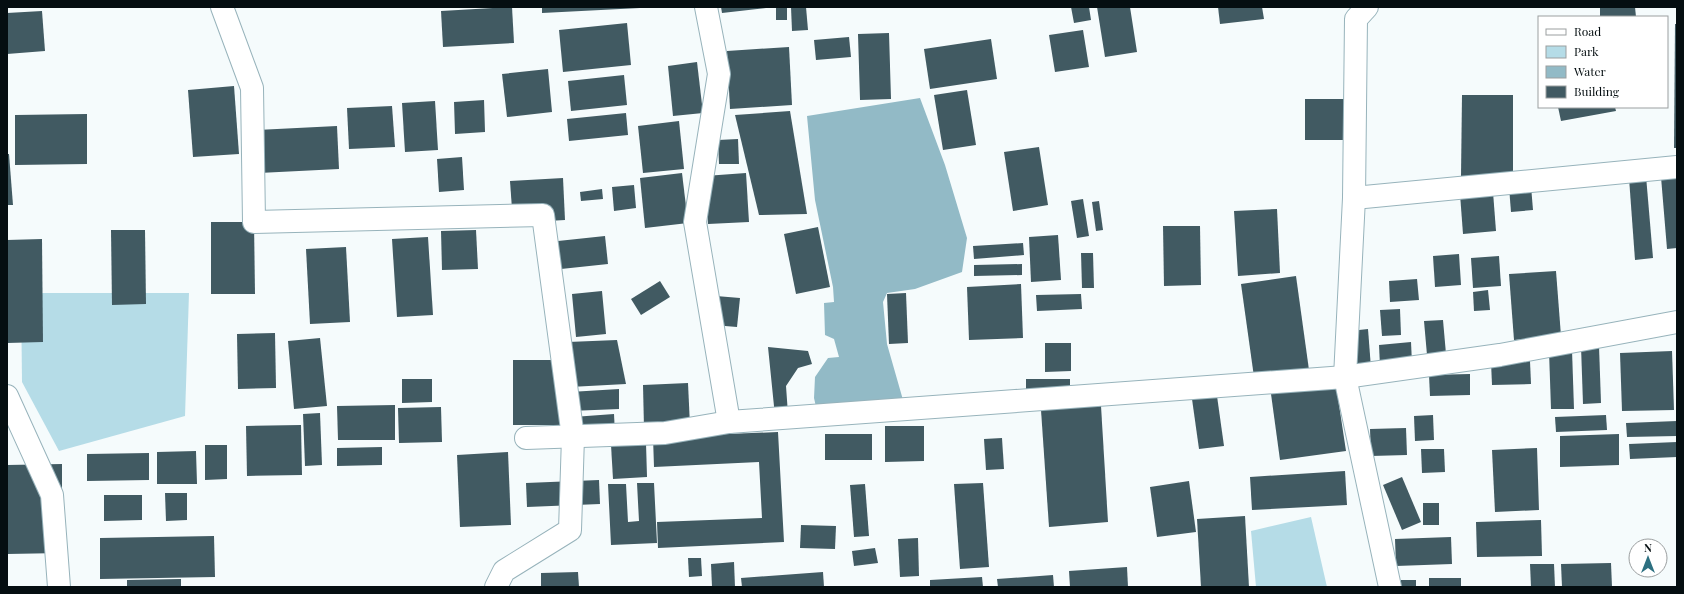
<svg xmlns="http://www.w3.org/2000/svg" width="1684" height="594" viewBox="0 0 1684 594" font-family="'Playfair Display',serif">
	<rect width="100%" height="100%" fill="#f5fbfc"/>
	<g fill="#b5dce7">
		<polygon points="21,293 189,293 185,416 59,451 22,382"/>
		<polygon points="1311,517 1327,587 1256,587 1251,531"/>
	</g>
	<polygon fill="#92bac6" points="920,98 945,165 967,238 962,272 915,289 887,293 883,302 887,344 903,400 817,411 814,398 815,377 828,358 839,357 834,339 825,335 824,303 834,302 833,287 815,200 807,116"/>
	<g fill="#415a62">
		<polygon points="512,7 514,43 443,47 441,11"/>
		<polygon points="542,7 640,7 640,8 542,13"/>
		<polygon points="721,7 766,7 766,8 722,13"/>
		<rect x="776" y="7" width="11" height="13"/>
		<polygon points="791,7 806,7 808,30 792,31"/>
		<polygon points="1071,7 1089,7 1091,20 1074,23"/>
		<polygon points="1097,7 1130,7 1137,52 1105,57"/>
		<polygon points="1218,7 1262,7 1264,19 1220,24"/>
		<polygon points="1600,7 1635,7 1636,17 1600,17"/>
		<polygon points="42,11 45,51 7,54 7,13"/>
		<polygon points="627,23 631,65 563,72 559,30"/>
		<polygon points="1675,24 1677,24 1677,148 1674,148"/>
		<polygon points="1083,30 1089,67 1055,72 1049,35"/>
		<polygon points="889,33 891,99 860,100 858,34"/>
		<polygon points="849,37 851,57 816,60 814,40"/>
		<polygon points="991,39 997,79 930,89 924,49"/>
		<polygon points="789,47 792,105 730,109 727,51"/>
		<polygon points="697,62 703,113 673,116 668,66"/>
		<polygon points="548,69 552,112 507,117 502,74"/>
		<polygon points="624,75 627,105 571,111 568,81"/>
		<polygon points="234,86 239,154 193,157 188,90"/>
		<polygon points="967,90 976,145 943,150 934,95"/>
		<polygon points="1462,95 1513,95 1513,177 1461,176"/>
		<rect x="1305" y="99" width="40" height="41"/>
		<polygon points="484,100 485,132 455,134 454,102"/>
		<polygon points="435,101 438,150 405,152 402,103"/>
		<polygon points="392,106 395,147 349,149 347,108"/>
		<polygon points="1558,107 1615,107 1616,111 1561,121"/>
		<polygon points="790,111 807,214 759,215 735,115"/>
		<polygon points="626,113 628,135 569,141 567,119"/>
		<polygon points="87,114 87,164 15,165 15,115"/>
		<polygon points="679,121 684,169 643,173 638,126"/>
		<polygon points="337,126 339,169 259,173 257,130"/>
		<polygon points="738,139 739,164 719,164 718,140"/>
		<polygon points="1039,147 1048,205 1013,211 1004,152"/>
		<polygon points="7,154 9,154 13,205 7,205"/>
		<polygon points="462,157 464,190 439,192 437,159"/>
		<polygon points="682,173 688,223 645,228 640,178"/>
		<polygon points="746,173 749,222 708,224 705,176"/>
		<polygon points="1646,176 1653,258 1635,260 1629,178"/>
		<polygon points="1677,176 1677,248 1667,249 1661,177"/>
		<polygon points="563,178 565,220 513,223 510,181"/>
		<polygon points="634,185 636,208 614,211 612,187"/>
		<polygon points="1531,186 1533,210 1511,212 1509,187"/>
		<polygon points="602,189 603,199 581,201 580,192"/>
		<polygon points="1493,192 1496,231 1463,234 1460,194"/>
		<polygon points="1083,199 1089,236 1077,238 1071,201"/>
		<polygon points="1099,201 1103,230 1096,231 1092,202"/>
		<polygon points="1277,209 1280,273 1238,276 1234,211"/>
		<polygon points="211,222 254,222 255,294 211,294"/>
		<polygon points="1163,226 1200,226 1201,285 1164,286"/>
		<polygon points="818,227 830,287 796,294 784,234"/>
		<polygon points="111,230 145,230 146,304 112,305"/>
		<polygon points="476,230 478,269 442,270 441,231"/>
		<polygon points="1058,235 1061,280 1031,282 1029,237"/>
		<polygon points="605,236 608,264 561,269 558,241"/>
		<polygon points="428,237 433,315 397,317 392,239"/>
		<polygon points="42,239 43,342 7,343 7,240"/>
		<polygon points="1023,243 1024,255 974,259 973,246"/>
		<polygon points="346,247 350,322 310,324 306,249"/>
		<polygon points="1081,253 1093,253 1094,288 1082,288"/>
		<polygon points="1459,254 1461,285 1435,287 1433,256"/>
		<polygon points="1499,256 1501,286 1473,288 1471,258"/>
		<polygon points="1022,264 1022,275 974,276 974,265"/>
		<polygon points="1556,271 1561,336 1514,340 1509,274"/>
		<polygon points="1296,276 1309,370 1254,377 1241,284"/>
		<polygon points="1417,279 1419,300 1390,302 1389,281"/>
		<polygon points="660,281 670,297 641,315 631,299"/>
		<polygon points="1021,284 1023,338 969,340 967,287"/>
		<polygon points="1488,290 1490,310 1474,311 1473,292"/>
		<polygon points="602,291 606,334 576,337 572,294"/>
		<polygon points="906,293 908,343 889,344 887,294"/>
		<polygon points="1081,294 1082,309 1037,311 1036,295"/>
		<polygon points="716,296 740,298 737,327 713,325"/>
		<polygon points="1400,309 1401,335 1382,336 1380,310"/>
		<polygon points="1443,320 1446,354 1427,355 1424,321"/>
		<polygon points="1368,329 1371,368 1353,369 1350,331"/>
		<polygon points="275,333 276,388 238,389 237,334"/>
		<polygon points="320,338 327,406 294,409 288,341"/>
		<polygon points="617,340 626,384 570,387 568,342"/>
		<polygon points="1411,342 1412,363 1380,366 1379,345"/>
		<polygon points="1045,343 1071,343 1071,371 1045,372"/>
		<polygon points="1581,346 1599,346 1601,403 1583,404"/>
		<polygon points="768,347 808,351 812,364 798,368 786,386 788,414 775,416"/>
		<polygon points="1572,350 1574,409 1551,409 1549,351"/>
		<polygon points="1672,351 1674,410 1622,411 1620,353"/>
		<rect x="513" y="360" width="47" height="65"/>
		<polygon points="1530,361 1531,384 1492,385 1491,362"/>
		<polygon points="1470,374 1470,395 1430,396 1429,375"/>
		<polygon points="402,379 432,379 432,402 402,403"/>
		<polygon points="1026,379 1070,379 1070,390 1026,389"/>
		<polygon points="688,383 690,426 644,428 643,385"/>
		<polygon points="1336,385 1346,451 1280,460 1271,394"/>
		<polygon points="619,389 619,409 570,411 570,392"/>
		<polygon points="1217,396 1224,446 1199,449 1192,399"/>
		<polygon points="395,405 395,440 338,440 337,406"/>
		<polygon points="1101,406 1108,522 1049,527 1041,410"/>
		<polygon points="441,407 442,442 399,443 398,408"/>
		<polygon points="320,413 322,465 305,466 303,414"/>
		<polygon points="614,414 615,434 573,438 573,417"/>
		<polygon points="1433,415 1434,440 1415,441 1414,416"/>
		<polygon points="1606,415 1607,430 1556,432 1555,417"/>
		<polygon points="1677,421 1677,436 1627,437 1626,423"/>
		<polygon points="301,425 302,475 247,476 246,426"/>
		<polygon points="885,426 924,426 924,461 885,462"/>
		<polygon points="1406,428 1407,455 1371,456 1370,429"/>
		<polygon points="778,432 784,542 658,548 657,522 762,518 759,462 654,467 653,437"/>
		<rect x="825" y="434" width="47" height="26"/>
		<polygon points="1619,434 1619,465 1560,467 1560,436"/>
		<polygon points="1002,438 1004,469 986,470 984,439"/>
		<polygon points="1677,442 1677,457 1630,459 1629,444"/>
		<polygon points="646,443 647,477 613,479 611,445"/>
		<polygon points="205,445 227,445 227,479 205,480"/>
		<polygon points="382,447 382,465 337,466 337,448"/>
		<polygon points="1537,448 1539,510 1495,512 1492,450"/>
		<polygon points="1421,449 1444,449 1445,472 1422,473"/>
		<polygon points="196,451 197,484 157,484 157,452"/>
		<polygon points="508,452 511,525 460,527 457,455"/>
		<polygon points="149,453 149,480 87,481 87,454"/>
		<polygon points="62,464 62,553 7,554 7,465"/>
		<polygon points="1345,471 1347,505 1252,510 1250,477"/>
		<polygon points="1402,477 1421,522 1402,530 1383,485"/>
		<polygon points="599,480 600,504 527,507 526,483"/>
		<polygon points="1189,481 1196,532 1157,537 1150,487"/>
		<polygon points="637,483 654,483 657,543 611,545 608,484 626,484 628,522 639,521"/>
		<polygon points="983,483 989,567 960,569 954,484"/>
		<polygon points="865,484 869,536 854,537 850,485"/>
		<polygon points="165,493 187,493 187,520 166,521"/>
		<polygon points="104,495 142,495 142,520 104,521"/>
		<rect x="1423" y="503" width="16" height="22"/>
		<polygon points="1245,516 1249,587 1201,587 1197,519"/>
		<polygon points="1541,520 1542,556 1477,557 1476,522"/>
		<polygon points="801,525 836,526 835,549 800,548"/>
		<polygon points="214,536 215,577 100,579 100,538"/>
		<polygon points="1451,537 1452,564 1396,566 1395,539"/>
		<polygon points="918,538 919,576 900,577 898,539"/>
		<polygon points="875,548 878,563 854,566 852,551"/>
		<polygon points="688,558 701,558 702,576 689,577"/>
		<polygon points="734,562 735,587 712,587 711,564"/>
		<polygon points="1611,563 1612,587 1562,587 1561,564"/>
		<polygon points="1530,564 1554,564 1555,587 1531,587"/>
		<polygon points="1127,567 1128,587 1070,587 1069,571"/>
		<polygon points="578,572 579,587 541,587 541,573"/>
		<polygon points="823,572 824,587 742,587 741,578"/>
		<polygon points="1053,575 1054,587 998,587 997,579"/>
		<polygon points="982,577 983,587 930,587 930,580"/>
		<rect x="1429" y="578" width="32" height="9"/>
		<polygon points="181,579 181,587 127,587 127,580"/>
		<rect x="1401" y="580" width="15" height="7"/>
	</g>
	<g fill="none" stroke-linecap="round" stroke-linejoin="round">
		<defs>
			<g id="minor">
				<polyline points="222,7 252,88 254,222 543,215 573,437 570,530 504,571 496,587"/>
				<polyline points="706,7 719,74 695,222 729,422 1345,377 1500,355 1677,322"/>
				<polyline points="1367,7 1356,19 1354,198 1345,377 1390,587"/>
				<polyline points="1354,198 1677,167"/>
				<polyline points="7,396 52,495 59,587"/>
				<polyline points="526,438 665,433 729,422"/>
			</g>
		</defs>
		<use href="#minor" stroke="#97b3bb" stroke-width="24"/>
		<use href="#minor" stroke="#fff" stroke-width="22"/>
	</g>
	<rect width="1684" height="594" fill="none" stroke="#050e11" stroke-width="16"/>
	<rect x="1538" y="16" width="130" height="92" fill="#ffffff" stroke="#9b9fa0"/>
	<rect x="1546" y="29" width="20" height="6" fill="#ffffff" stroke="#9b9fa0"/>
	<text x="1574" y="36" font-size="12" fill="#050e11">Road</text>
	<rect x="1546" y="46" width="20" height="12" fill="#b5dce7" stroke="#9b9fa0"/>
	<text x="1574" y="56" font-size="12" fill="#050e11">Park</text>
	<rect x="1546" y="66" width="20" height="12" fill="#92bac6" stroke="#9b9fa0"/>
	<text x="1574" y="76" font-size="12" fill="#050e11">Water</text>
	<rect x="1546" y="86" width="20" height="12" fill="#415a62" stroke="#9b9fa0"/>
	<text x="1574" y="96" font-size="12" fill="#050e11">Building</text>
	<g transform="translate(1648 558)"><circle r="19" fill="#ffffff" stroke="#9b9fa0"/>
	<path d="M0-3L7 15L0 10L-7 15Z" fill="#2d7081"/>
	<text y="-6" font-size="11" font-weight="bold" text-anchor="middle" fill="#050e11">N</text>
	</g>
</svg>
